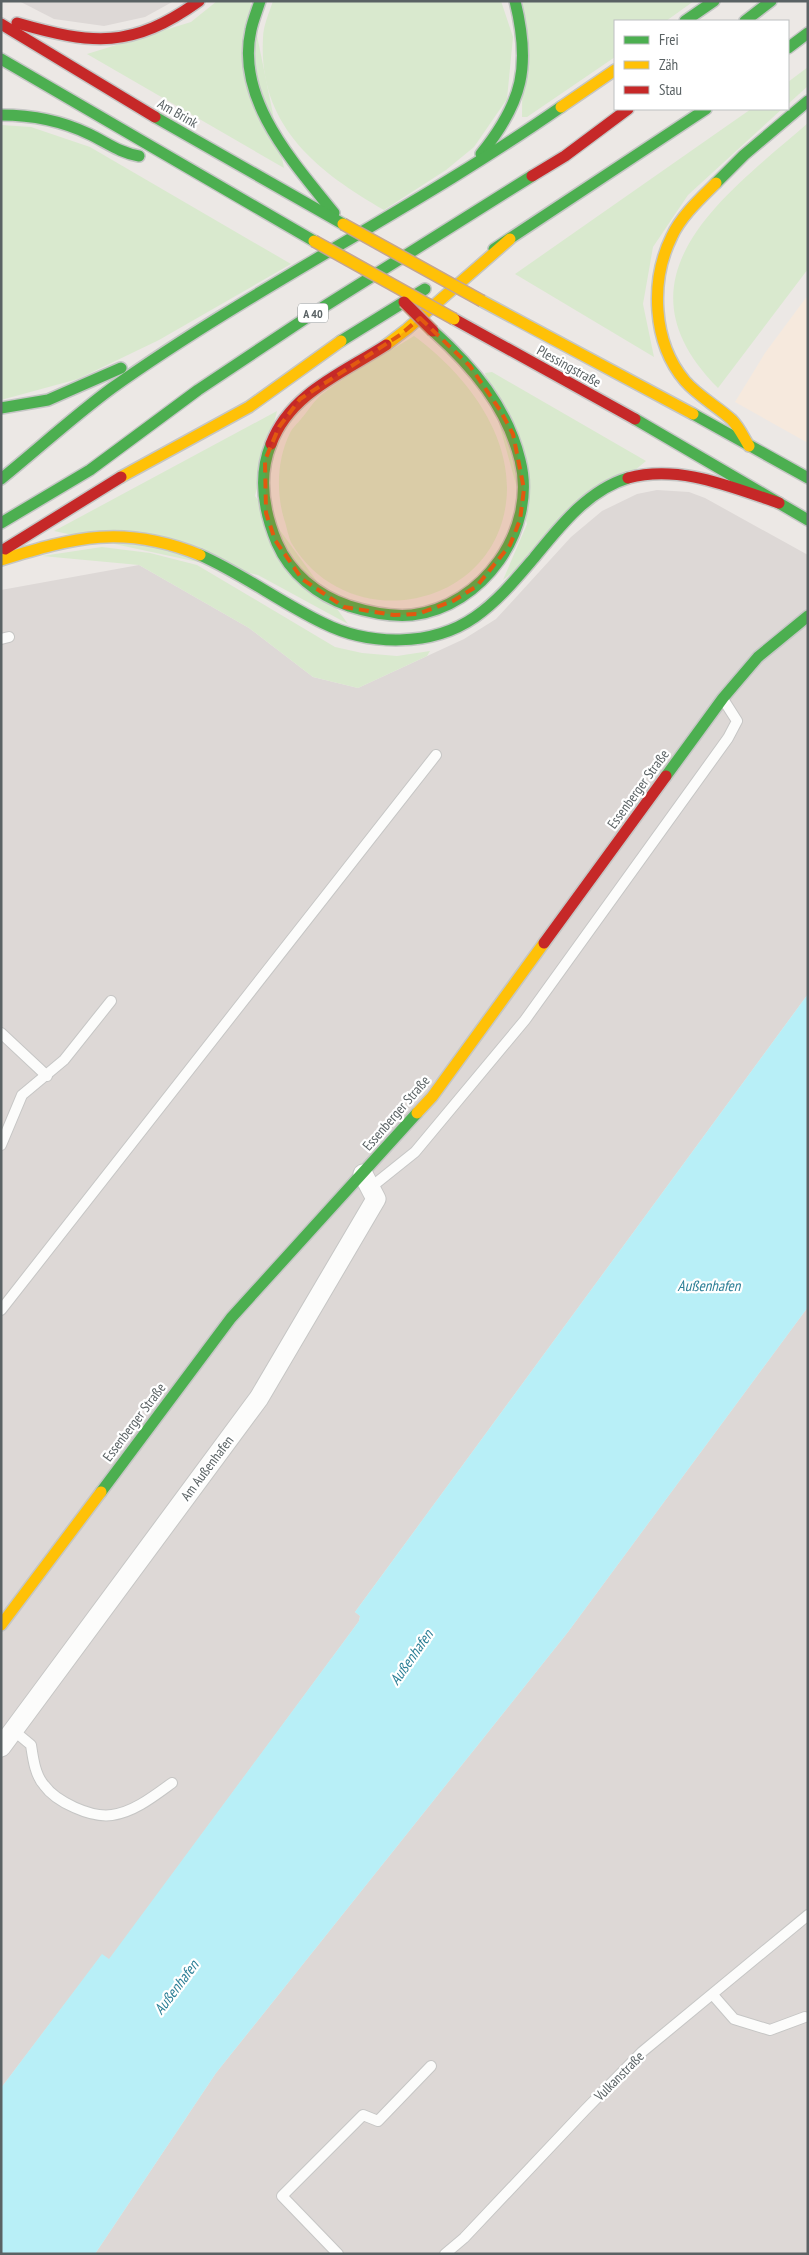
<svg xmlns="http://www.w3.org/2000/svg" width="809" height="2255" viewBox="0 0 809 2255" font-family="'PT Sans Narrow',sans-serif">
	<rect width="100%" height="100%" fill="#ece8e5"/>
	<polygon fill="#f6e9dd" points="808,295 808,443 735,402 765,353"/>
	<g fill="#ddd8d6">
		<polygon points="19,1 174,1 145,17 104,26 54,19"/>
		<polygon points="657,490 689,492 705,498 808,555 808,994 355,1612 360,1616 359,1621 109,1960 102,1955 1,2088 1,590 139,565 249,628 313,677 358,688 464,639 496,619 571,537 602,511 637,494"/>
		<polygon points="808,1307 808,2254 95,2254 216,2073 568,1632"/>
	</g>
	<g fill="#d9e9ce">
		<polygon points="217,1 250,1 284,168 87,54 191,22"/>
		<path d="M273 1H501L513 37 507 99 474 147 446 170 384 210C316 171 258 125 263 38 263 26 269 13 273 1Z"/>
		<polygon points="523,1 694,1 666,21 615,21 615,57 527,117 522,117"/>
		<polygon points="808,67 808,86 788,104 788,82"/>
		<polygon points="751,109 782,109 688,195 653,247 643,304 654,357 515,274"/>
		<path d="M808 123V269L718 388C608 277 725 195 808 123Z"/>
		<polygon points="1,125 31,127 90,147 291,264 159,340 78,379 1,400"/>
		<path d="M414 336C462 371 508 428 507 490 504 607 351 641 292 544 288 537 287 527 284 519 276 492 277 459 290 433 292 428 298 423 301 419 308 411 314 401 321 395 347 374 386 354 414 336Z"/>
		<polygon points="492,372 646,461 503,580 527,524 485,373"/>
		<polygon points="277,411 255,496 348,624 258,575 54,531"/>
		<polygon points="102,547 150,553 197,565 335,647 362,653 397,656 430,651 427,656 358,688 313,677 249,628 139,565 42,556"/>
	</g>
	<polygon fill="#b8eff7" points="808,994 808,1307 568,1632 216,2073 95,2254 1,2254 1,2088 102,1954 109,1959 359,1621 360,1616 355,1612"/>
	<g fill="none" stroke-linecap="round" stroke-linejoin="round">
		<defs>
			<g id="lane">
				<polyline points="1,639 9,637"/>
				<polyline points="1,1033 47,1076"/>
				<polyline points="1,1145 22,1095 64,1060 111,1001"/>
				<polyline points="370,1188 415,1152 525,1020 728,738 737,721 723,699"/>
				<polyline points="1,1310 436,755"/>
				<path d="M13 1730 31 1745C33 1758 35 1775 44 1785 56 1802 91 1818 112 1815 134 1812 154 1796 172 1783"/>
				<polyline points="713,1995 734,2019 770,2030 805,2017"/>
				<polyline points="338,2254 282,2196 363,2115 378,2121 431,2066"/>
				<polyline points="445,2254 464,2238 585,2110 642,2052 808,1915"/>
			</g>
			<polyline id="street" points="1,1747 259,1398 376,1199 363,1174"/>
			<g id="fast">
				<path d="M260 1C257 11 253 20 251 30 235 100 295 164 334 213"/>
				<polyline points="685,21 714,1"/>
				<polyline points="745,21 771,1"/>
				<polyline points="788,48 808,33"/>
				<polyline points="1,59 314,241"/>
				<path d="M1 115C31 115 62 121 89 134 106 142 120 153 139 156"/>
				<polyline points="155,117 343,224"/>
				<path d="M481 154C523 102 531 66 515 1"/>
				<polyline points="716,183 744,155 808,101"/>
				<polyline points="494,249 706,109"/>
				<polyline points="341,341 425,289"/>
				<polyline points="1,408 48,400 121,368"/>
				<polyline points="693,414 808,478"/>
				<polyline points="635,419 808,520"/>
				<path d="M271 444C258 476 264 512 277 543 290 573 317 595 349 606 368 612 391 617 412 615 482 607 538 530 520 460 507 407 473 367 433 331"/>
				<path d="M1 479C38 449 74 416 112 388 256 286 416 208 561 107"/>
				<polyline points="1,523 90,470 198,390 309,316 532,176"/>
				<path d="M200 555C243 574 281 603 323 623 369 646 432 647 475 617 498 601 516 579 534 558 560 526 588 490 628 478"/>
				<polyline points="666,776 723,698 758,657 808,616"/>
				<polyline points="101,1492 231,1318 417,1113"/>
			</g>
			<g id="slow">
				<polyline points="561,107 615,70"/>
				<path d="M716 183C701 198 681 216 672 236 650 280 652 342 685 381 698 396 718 407 732 420 739 427 744 438 749 446"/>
				<polyline points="482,301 693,414"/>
				<polyline points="386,345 407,329 510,239"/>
				<polyline points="121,477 249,407 341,341"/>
				<path d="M1 560C75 537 124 524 200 555"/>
				<polyline points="417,1113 432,1097 544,943"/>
				<polyline points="1,1625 101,1492"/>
			</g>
			<g id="jam">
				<path d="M17 23C93 45 132 49 199 1"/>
				<polyline points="1,24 155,117"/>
				<polyline points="532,176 565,156 628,109"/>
				<polyline points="454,319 635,419"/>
				<path d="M271 444C290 393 343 373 386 345"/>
				<path d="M628 478C679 464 731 487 779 503"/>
				<polyline points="5,549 121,477"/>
				<polyline points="544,943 666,776"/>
			</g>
		</defs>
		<use href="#lane" stroke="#c6c6c5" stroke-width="12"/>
		<use href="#street" stroke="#c6c6c5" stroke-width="21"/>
		<use href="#fast" stroke="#c5c6c5" stroke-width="14"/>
		<use href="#slow" stroke="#c5c6c5" stroke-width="14"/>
		<use href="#jam" stroke="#c5c6c5" stroke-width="14"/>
		<use href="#lane" stroke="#fcfcfb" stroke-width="10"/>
		<use href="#street" stroke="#fcfcfb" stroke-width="19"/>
		<use href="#fast" stroke="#4caf50" stroke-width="11"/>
		<use href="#slow" stroke="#ffc107" stroke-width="11"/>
		<use href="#jam" stroke="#c62828" stroke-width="11"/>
		<defs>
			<g id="slow-bridge">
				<polyline points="343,224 482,301"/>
				<polyline points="314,241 454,319"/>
			</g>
			<polyline id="jam-bridge" points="404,302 433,331"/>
		</defs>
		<use href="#slow-bridge" stroke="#c4a592" stroke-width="14" stroke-linecap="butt"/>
		<use href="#jam-bridge" stroke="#c4a592" stroke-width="14" stroke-linecap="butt"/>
		<use href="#slow-bridge" stroke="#ffc107" stroke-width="11"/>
		<use href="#jam-bridge" stroke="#c62828" stroke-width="11"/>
	</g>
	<path fill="#e15910" fill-opacity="0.2" stroke="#e15910" stroke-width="4" stroke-dasharray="10 6" stroke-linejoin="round" d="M420 318 470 366 500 410 513 434 524 489 520 520 510 545 477 586 453 601 418 614 394 615 344 607 302 579 275 540 266 513 265 460 279 427 300 399 400 335Z"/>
	<g text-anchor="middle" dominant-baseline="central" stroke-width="4.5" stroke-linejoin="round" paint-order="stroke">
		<rect fill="#fff" stroke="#8c9192" stroke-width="1" x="298" y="303.5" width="30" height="19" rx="4"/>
		<g font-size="12" font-weight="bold" fill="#5a6264">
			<text x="313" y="313">A 40</text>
		</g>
		<g font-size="14" fill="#5a6264" stroke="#fff">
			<text transform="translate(178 113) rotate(30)">Am Brink</text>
			<text transform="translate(569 366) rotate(29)">Plessingstraße</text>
			<text transform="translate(638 789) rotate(-54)">Essenberger Straße</text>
			<text transform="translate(396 1113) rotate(-49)">Essenberger Straße</text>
			<text transform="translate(134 1422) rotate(-53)">Essenberger Straße</text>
			<text transform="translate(207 1468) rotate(-53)">Am Außenhafen</text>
			<text transform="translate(619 2076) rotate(-45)">Vulkanstraße</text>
		</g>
		<g font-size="15" font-style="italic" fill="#2c7f96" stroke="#fff">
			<text x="709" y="1285">Außenhafen</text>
			<text transform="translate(411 1657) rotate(-55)">Außenhafen</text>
			<text transform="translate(176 1987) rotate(-53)">Außenhafen</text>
		</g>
	</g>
	<rect width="809" height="2255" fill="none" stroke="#5a6264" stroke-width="5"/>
	<rect x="614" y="20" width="175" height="90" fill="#ffffff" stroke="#bdc0c1"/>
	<rect x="624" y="36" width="25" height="8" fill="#4caf50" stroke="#bdc0c1"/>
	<text x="659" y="45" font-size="15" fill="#5a6264">Frei</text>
	<rect x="624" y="61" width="25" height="8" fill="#ffc107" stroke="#bdc0c1"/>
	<text x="659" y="70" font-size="15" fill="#5a6264">Zäh</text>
	<rect x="624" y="86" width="25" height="8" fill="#c62828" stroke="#bdc0c1"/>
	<text x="659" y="95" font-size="15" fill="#5a6264">Stau</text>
</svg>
